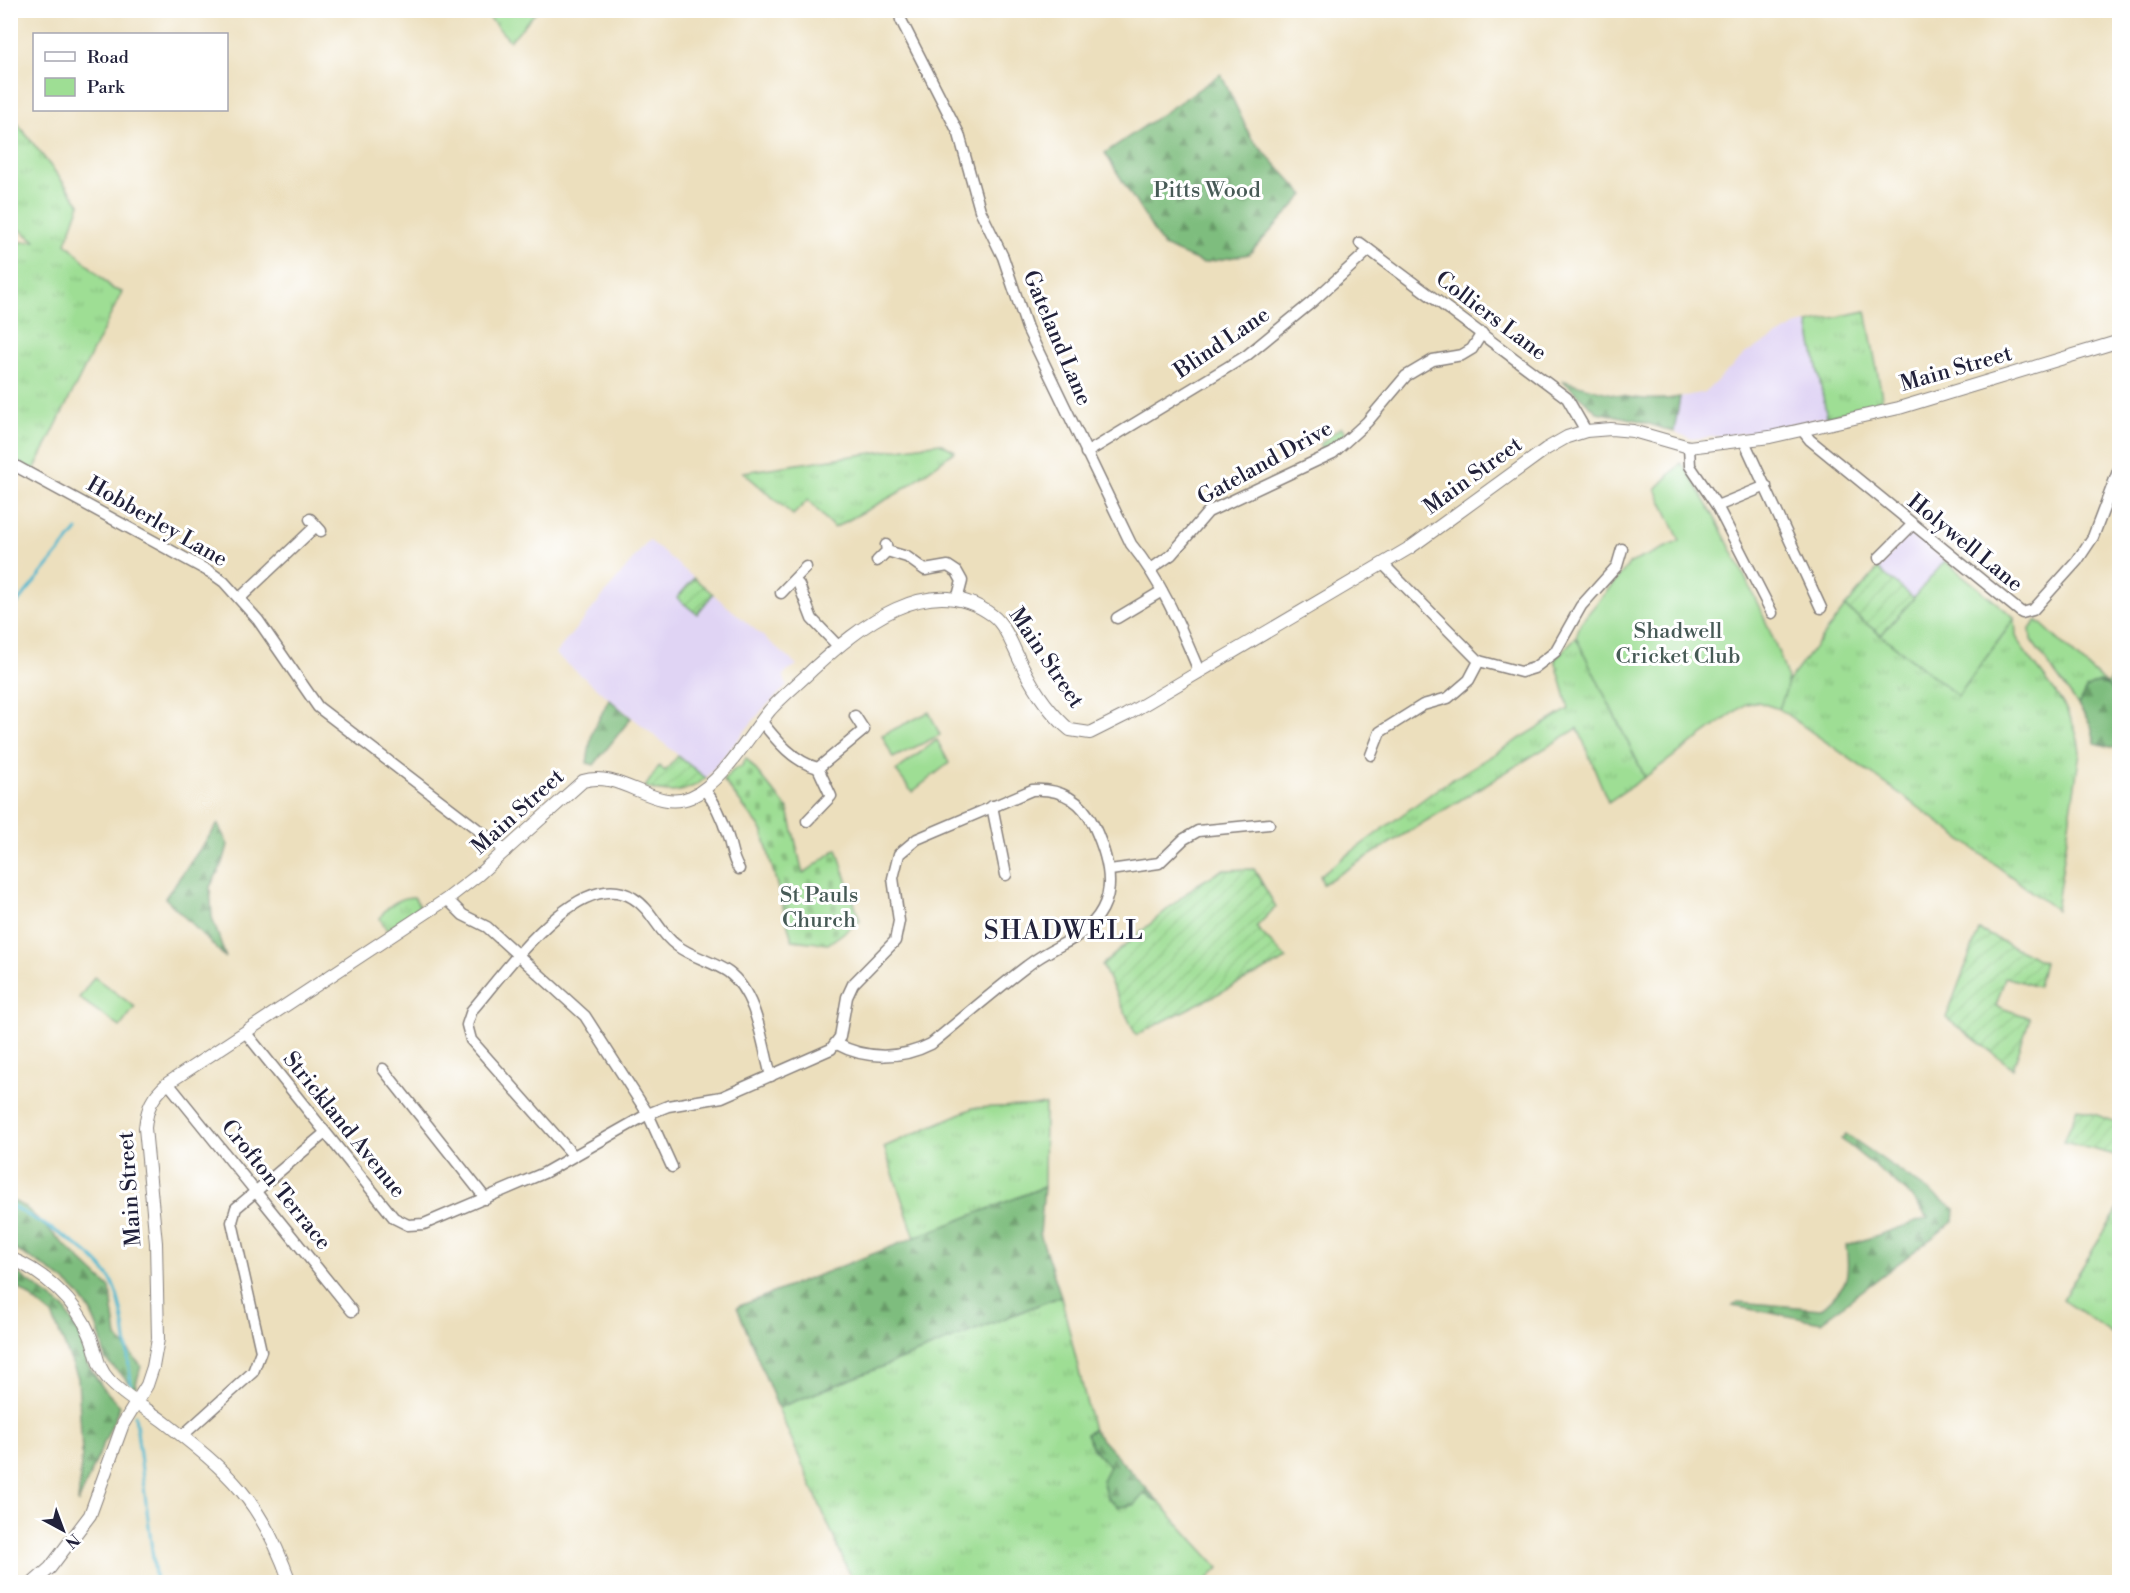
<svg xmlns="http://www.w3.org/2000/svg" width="2130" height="1593" viewBox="0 0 2130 1593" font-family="'Libre Bodoni',serif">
	<defs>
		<pattern id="grass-tufts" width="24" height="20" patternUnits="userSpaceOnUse" patternTransform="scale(1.5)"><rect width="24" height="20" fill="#9ede94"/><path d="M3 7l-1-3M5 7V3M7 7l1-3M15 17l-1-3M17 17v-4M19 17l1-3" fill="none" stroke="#88be80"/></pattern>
		<pattern id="forest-firs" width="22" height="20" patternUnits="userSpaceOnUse" patternTransform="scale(1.5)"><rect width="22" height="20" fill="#7ebd7e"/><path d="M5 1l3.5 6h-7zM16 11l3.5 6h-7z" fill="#679968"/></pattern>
		<pattern id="cemetery-stones" width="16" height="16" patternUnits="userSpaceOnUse" patternTransform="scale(1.5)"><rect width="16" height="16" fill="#9ede94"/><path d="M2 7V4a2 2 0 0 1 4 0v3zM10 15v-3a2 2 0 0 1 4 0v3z" fill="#88be80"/></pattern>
		<pattern id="garden-furrows" width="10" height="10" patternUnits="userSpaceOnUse" patternTransform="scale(1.5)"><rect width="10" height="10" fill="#9ede94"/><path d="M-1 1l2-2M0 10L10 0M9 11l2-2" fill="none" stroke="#88be80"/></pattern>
	</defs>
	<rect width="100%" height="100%" fill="#fff"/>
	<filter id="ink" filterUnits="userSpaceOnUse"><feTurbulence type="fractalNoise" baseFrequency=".0167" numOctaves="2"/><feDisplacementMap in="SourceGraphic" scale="12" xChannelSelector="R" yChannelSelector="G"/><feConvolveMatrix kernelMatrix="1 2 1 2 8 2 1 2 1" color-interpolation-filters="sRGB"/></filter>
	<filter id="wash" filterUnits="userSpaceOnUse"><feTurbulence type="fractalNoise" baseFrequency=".008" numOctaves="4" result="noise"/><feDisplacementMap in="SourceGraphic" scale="24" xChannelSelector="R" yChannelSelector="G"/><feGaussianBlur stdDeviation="1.35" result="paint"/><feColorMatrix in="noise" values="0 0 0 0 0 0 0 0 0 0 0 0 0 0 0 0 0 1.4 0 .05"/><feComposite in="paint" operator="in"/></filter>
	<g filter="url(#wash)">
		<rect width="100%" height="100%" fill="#ecdfbd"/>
		<g fill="#e0d4f4">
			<polygon points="1808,323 1827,417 1748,433 1692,439 1674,432 1680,397 1705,392 1746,353 1797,325"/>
			<polygon points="1910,532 1945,561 1914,598 1878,569"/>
			<polygon points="649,540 797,665 783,675 787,686 763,709 706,778 555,654"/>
		</g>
		<g fill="url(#grass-tufts)" stroke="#608068" stroke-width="1.5">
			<polygon points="483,11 537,11 510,41"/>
			<polygon points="11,115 80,204 66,243 113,289 122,292 34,470 11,458 10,243 35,241 11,223"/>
			<polygon points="1866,311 1883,402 1827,417 1808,323"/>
			<polygon points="1341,427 1348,435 1326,453 1319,445"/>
			<polygon points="940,443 955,451 898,493 834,528 808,500 793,515 743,472"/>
			<path d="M1845 607 1958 696 2015 618 2016 636 2022 648C2046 681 2076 711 2080 752L2056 910 1906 798 1779 709 1787 683Z"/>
			<polygon points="2037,620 2107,685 2119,665 2119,698 2107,685 2086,689 2078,705 2031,640 2030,629"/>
			<polygon points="1576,637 1645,777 1608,802 1578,728 1323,884 1320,875 1440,787 1569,709 1555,659"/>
			<path d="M414 897 420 906 387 930 380 919C383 908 402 896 414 897Z"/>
			<polygon points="1045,1105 1044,1187 915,1238 884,1147 973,1108"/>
			<polygon points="2119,1208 2120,1338 2119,1338 2062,1299"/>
			<polygon points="1061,1296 1093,1430 1086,1434 1094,1450 1109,1466 1144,1494 1159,1502 1219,1568 1205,1582 853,1582 778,1408"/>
		</g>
		<g fill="url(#forest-firs)" stroke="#50705c" stroke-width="1.5">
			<polygon points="1221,74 1251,138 1304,195 1249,254 1203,263 1163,246 1105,153"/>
			<path d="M1562 380C1598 391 1642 405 1680 397L1674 432 1637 420 1597 412Z"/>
			<polygon points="2099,682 2107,685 2119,698 2119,749 2095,743 2091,725 2078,705 2086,689"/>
			<polygon points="609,699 631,718 594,765 587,763 592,733"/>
			<polygon points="218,824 228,845 223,863 210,887 212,917 226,958 165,898"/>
			<path d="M1846 1134 1955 1209 1954 1221 1821 1322 1733 1306 1738 1302 1821 1309C1846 1287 1851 1279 1846 1246L1928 1218 1910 1195 1841 1139Z"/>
			<polygon points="1044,1187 1040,1234 1061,1296 778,1408 737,1307"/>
			<path d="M10 1199 26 1208 110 1288 117 1337 141 1366 135 1388 105 1359C102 1339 95 1316 82 1299 71 1282 29 1256 11 1248Z"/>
			<polygon points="11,1268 64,1308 80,1335 87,1364 103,1388 120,1406 78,1503 82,1453 78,1378 52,1315 19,1288 11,1285"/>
			<polygon points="1093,1430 1159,1502 1144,1494 1134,1505 1118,1507 1107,1498 1102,1480 1109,1466 1094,1450 1086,1434"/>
		</g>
		<polygon fill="url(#cemetery-stones)" stroke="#608068" stroke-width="1.5" points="746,758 788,809 803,874 837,849 860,921 828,944 792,940 762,830 723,780 736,768 741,767"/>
		<g fill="#9ede94" stroke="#608068" stroke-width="1.5">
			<path d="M1681 463C1701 484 1788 656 1787 683 1787 691 1781 702 1779 709L1758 702 1746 704 1645 777 1576 637 1581 622 1630 563 1680 541 1656 489Z"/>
			<polygon points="1945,561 2015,618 1958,696 1881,635"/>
			<polygon points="929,712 940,735 893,758 882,735"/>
			<polygon points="937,740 949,763 912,792 896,771"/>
			<polygon points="94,977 135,1007 120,1027 79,998"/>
		</g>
		<g fill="url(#garden-furrows)" stroke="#608068" stroke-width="1.5">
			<polygon points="1878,569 1914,598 1881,635 1845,607"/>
			<polygon points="694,578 713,594 697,614 677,598"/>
			<path d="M678 756 706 778C686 794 668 795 645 787L659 766 665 771Z"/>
			<polygon points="1254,869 1276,907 1256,927 1287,959 1136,1035 1102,965 1196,885 1222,870"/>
			<polygon points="1979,930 2044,962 2038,987 2005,977 1996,1006 2030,1018 2013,1068 1946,1018"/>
			<polygon points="2077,1108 2119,1123 2119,1156 2064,1142"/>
		</g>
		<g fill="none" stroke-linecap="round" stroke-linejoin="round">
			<g stroke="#51b8cf" stroke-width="3">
				<polyline points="10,612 77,530"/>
				<path d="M10 1205C42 1224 87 1245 108 1275 125 1300 127 1355 131 1384"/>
				<polyline points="135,1415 156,1582"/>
			</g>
		</g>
	</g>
	<g filter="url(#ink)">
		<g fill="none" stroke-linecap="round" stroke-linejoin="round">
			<defs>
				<g id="minor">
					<path d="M899 10 901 20 959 134 980 210 1003 257 1027 328 1131 544C1162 582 1180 626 1199 671"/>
					<polyline points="1360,243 1567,398 1586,431"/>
					<polyline points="1802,430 1810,440 2022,613 2033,610 2077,561 2093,537 2120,466"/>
					<polyline points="1744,441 1821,608"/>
					<polyline points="1689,447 1690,466 1717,506 1772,613"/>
					<polyline points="1086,453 1246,356 1312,302 1369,250"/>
					<polyline points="10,463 210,572 224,582 258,620 318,707 506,851"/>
					<polyline points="1717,506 1766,486"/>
					<polyline points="310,519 321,531"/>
					<polyline points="887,551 907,557 925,570 948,566 957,572 962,581 957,600"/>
					<polyline points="1879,558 1912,525"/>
					<polyline points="877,561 887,551 886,545"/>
					<polyline points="1383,564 1479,661 1521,672 1534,668 1555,652 1581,606 1617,566 1622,549"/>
					<polyline points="1151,569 1171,555 1208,512 1333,453 1367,422 1406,376 1433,360 1462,355 1472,349 1482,333"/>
					<polyline points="794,580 799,585 812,619 838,646"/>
					<polyline points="781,593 806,567"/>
					<polyline points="240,598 316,526"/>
					<polyline points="1117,618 1162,591"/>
					<path d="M762 722C777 741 794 762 818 768L831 796 807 821"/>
					<polyline points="1371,755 1380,732 1423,705 1448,698 1469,680 1479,661"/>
					<polyline points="818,768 864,730 855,716"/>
					<path d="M704 789C715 802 723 820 728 837 732 849 732 859 739 869"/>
					<polyline points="992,806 1006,875"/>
					<polyline points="1110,870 1159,863 1184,839 1198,831 1269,824"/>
					<polyline points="447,899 463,915 487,927 585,1016 648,1114 672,1167"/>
					<path d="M246 1033 394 1218 408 1225 424 1224 544 1173 648 1114 668 1106 722 1097 831 1049 840 1037 847 997 853 984 895 941 899 921 893 878 899 854 917 839 1032 790C1060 788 1082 800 1094 826 1114 870 1120 909 1074 938 1058 947 1042 954 1027 966 994 991 963 1018 931 1044 902 1059 866 1060 837 1044"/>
					<polyline points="383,1069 486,1199"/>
					<polyline points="168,1083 352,1311"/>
					<path d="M573 1155 471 1040 467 1025 472 1010C502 976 579 864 633 898 652 909 658 932 676 945 691 957 712 961 728 972 757 993 762 1043 771 1076"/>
					<polyline points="182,1436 253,1372 261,1351 232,1222 236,1208 325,1133"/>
				</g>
				<g id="tertiary">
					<path d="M10 1258C44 1272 76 1301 90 1335 97 1351 96 1366 109 1380 123 1396 146 1408 163 1421 230 1473 261 1500 290 1582"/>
					<path d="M34 1582 50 1568 90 1515 123 1424 147 1385 153 1367 158 1339 156 1243 145 1128C147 1107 152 1097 168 1083L447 899 478 875 583 781C621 769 655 813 691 797 723 782 748 737 770 710 783 695 799 683 813 669 858 628 929 568 992 615 1007 626 1015 653 1024 669 1035 691 1051 714 1070 730L1090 733 1126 715 1411 547 1546 449 1567 437 1586 431 1611 429 1633 431 1689 447 1770 437 1899 408 2120 341"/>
				</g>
			</defs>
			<use href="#minor" stroke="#87807c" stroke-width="13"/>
			<use href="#tertiary" stroke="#87807c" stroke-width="14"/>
			<use href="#minor" stroke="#fff" stroke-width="10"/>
			<use href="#tertiary" stroke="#fff" stroke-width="12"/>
		</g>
	</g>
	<g text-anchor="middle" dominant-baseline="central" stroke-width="6" stroke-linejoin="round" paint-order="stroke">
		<g font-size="22" fill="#475a56" stroke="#fff">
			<text x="1207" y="190">Pitts Wood</text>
			<text x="1678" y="631">Shadwell<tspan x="1678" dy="25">Cricket Club</tspan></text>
			<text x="819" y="895">St Pauls<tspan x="819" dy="25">Church</tspan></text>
		</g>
		<g font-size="22" fill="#22223b" stroke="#fff">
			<text transform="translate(1491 316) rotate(37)">Colliers Lane</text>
			<text transform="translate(1057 338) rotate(67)">Gateland Lane</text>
			<text transform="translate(1222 343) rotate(-34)">Blind Lane</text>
			<text transform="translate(1956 369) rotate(-16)">Main Street</text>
			<text transform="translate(1265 463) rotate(-29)">Gateland Drive</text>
			<text transform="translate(1473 476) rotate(-36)">Main Street</text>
			<text transform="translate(157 522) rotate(30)">Hobberley Lane</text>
			<text transform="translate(1965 543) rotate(39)">Holywell Lane</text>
			<text transform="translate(1046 658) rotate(56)">Main Street</text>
			<text transform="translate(518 812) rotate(-42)">Main Street</text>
			<text transform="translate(344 1125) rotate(51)">Strickland Avenue</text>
			<text transform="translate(276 1185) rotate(51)">Crofton Terrace</text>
			<text transform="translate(130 1189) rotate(-94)">Main Street</text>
		</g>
		<g font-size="26" letter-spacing="1.5" fill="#22223b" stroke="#fff">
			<text x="1064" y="931">SHADWELL</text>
		</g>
	</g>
	<rect width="2130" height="1593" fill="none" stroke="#fff" stroke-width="36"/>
	<rect x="33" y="33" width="195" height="78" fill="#ffffff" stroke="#a7a7b1" stroke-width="1.5"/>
	<rect x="45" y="52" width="30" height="9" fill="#ffffff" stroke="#a7a7b1" stroke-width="1.5"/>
	<text x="87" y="63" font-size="18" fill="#22223b">Road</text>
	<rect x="45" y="78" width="30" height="18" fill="#9ede94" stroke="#a7a7b1" stroke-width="1.5"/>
	<text x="87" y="93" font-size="18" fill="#22223b">Park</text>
	<g transform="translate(63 1530) rotate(139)" stroke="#ffffff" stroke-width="4.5" paint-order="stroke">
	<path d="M0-4.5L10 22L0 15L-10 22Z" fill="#22223b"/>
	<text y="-9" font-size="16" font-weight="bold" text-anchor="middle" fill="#22223b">N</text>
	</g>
</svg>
